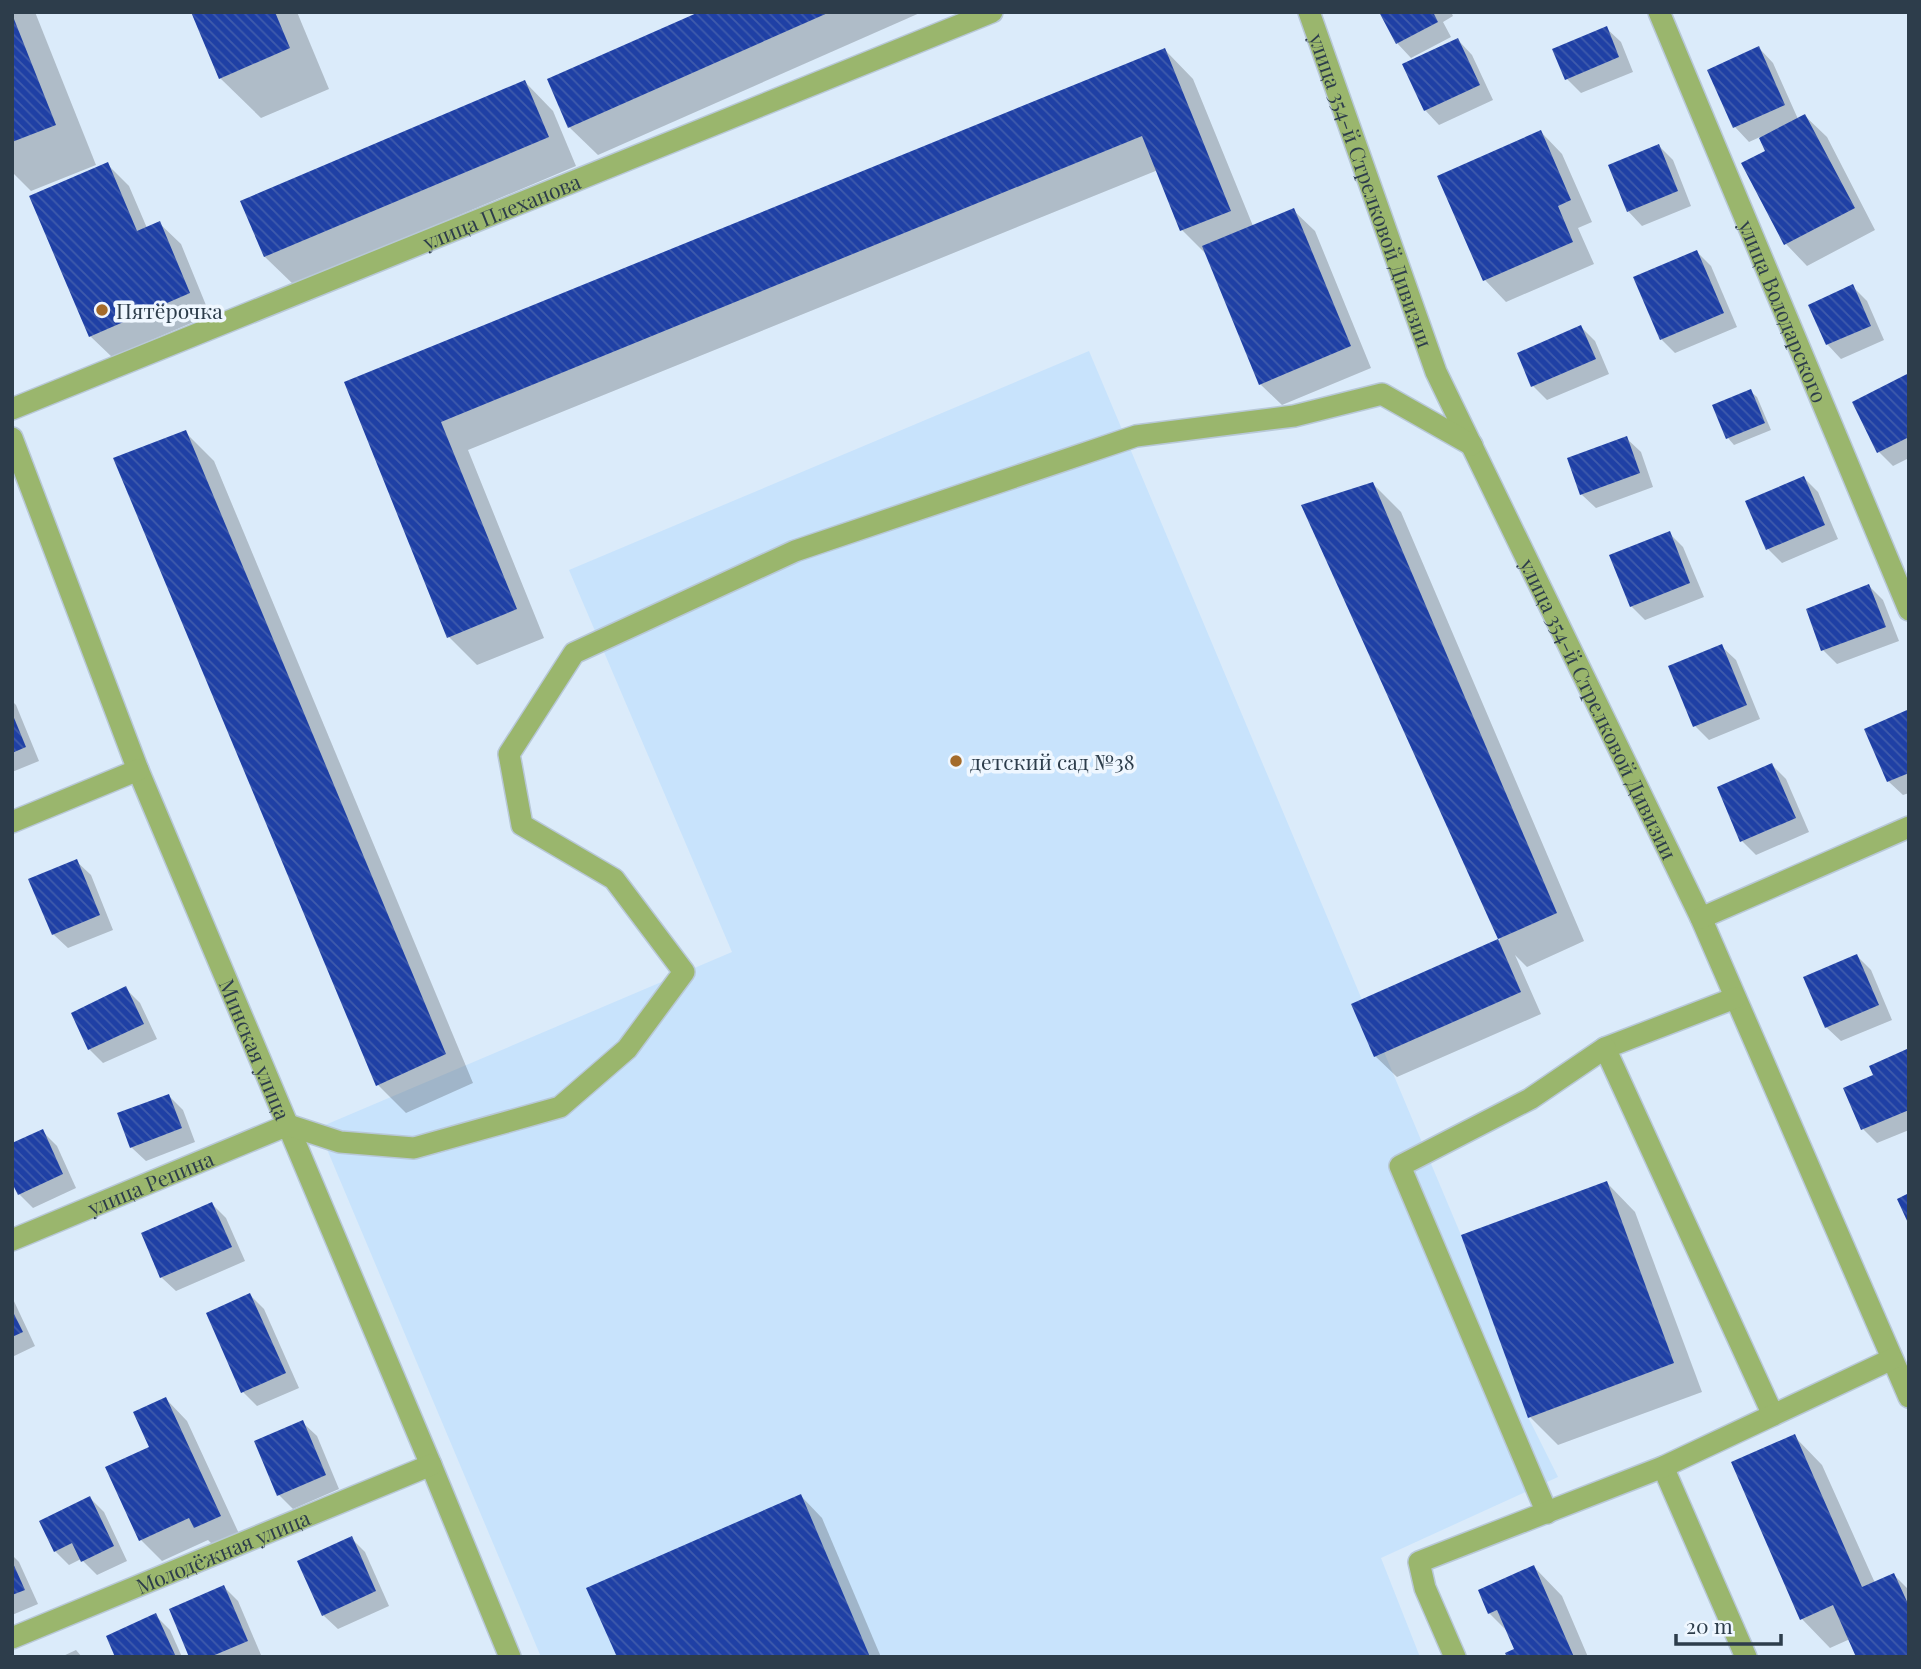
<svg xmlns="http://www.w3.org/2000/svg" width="1921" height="1669" viewBox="0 0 1921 1669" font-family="'Playfair Display',serif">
	<defs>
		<pattern id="building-back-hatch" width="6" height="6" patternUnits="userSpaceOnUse" patternTransform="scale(1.75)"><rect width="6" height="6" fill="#1f40a5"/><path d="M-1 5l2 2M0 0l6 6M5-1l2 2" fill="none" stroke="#3f5bac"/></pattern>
	</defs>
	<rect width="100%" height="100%" fill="#dbebfa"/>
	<polygon fill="#c8e3fc" points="1089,351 1461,1235 1528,1417 1558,1477 1381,1558 1420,1657 541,1657 318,1128 732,952 569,570"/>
	<g fill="#0003">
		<polygon points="12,12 35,12 96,165 31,191 12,172"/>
		<polygon points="192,12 297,12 329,89 261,118 220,78"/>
		<polygon points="703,12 922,12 598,155 569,127"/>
		<polygon points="1381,12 1451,12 1453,16 1443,22 1451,37 1411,58 1397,43"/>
		<polygon points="1606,28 1621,42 1633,72 1581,93 1567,79"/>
		<polygon points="1458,40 1472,55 1493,100 1439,125 1425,110"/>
		<polygon points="1759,48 1773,63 1798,119 1805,116 1827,137 1875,230 1807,266 1786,244 1744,163 1767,151 1760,137 1749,142 1735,127 1710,71"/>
		<polygon points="1165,50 1193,79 1253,226 1293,210 1315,231 1371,368 1282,405 1260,384 1208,256 1182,230 1158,170 468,450 544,638 477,665 449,637 346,383"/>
		<polygon points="525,82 553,111 576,166 294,285 265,257 242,202"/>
		<polygon points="1541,132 1562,154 1592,222 1578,228 1594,264 1506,302 1485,280"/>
		<polygon points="1659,146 1673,160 1691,206 1642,226 1628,211"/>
		<polygon points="107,164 129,186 147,228 159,223 181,244 210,315 112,357 90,336"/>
		<polygon points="1697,252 1711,266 1737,327 1675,353 1661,339"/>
		<polygon points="1853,287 1867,301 1884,340 1841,359 1827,344"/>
		<polygon points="1581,327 1595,341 1609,374 1547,400 1533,386"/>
		<polygon points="1909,375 1909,458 1893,466 1879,452 1854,403"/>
		<polygon points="1750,391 1757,397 1771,430 1734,445 1728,438 1714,406"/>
		<polygon points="185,432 214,461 473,1083 406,1113 378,1085"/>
		<polygon points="1626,438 1641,452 1653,487 1596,508 1581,494"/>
		<polygon points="1804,478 1818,492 1838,539 1782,563 1768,549"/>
		<polygon points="1373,484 1401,512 1584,941 1527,967 1515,955 1541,1014 1397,1077 1375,1056 1353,1005 1500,940 1304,506"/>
		<polygon points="1669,533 1683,547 1704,597 1645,620 1631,606"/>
		<polygon points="1869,586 1883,600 1899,641 1837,664 1823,650"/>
		<polygon points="1721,646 1736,660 1760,719 1709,740 1695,726"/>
		<polygon points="12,701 16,705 39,761 12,772"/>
		<polygon points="1909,715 1909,793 1903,795 1888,781"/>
		<polygon points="1772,765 1786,779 1809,832 1756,855 1742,841"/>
		<polygon points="76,861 91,875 113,930 68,948 53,934"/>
		<polygon points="1857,956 1871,970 1892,1020 1841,1041 1826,1027"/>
		<polygon points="126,989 140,1003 157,1039 103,1063 89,1049"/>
		<polygon points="1909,1053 1909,1130 1877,1143 1863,1129 1875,1076"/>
		<polygon points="169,1096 183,1110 195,1142 146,1161 131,1147"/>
		<polygon points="43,1132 57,1146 76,1188 33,1208 19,1194"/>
		<polygon points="1607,1183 1635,1212 1702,1392 1558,1445 1530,1417"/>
		<polygon points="212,1204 226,1218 245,1261 176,1291 161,1277"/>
		<polygon points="250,1295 264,1309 299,1388 257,1406 243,1392"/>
		<polygon points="12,1297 35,1346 12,1357"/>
		<polygon points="166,1399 187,1421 241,1538 217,1549 208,1540 162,1561 141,1540 152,1448"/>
		<polygon points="302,1422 317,1436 339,1489 293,1509 279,1495"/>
		<polygon points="1794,1436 1822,1465 1875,1583 1894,1575 1909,1590 1909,1657 1850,1639 1830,1648 1802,1619 1733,1463"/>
		<polygon points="801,1496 822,1518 881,1657 619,1657"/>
		<polygon points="90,1498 104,1512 127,1561 97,1575 81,1559 69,1565 55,1551"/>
		<polygon points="351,1538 365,1552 389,1606 338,1629 323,1615"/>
		<polygon points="12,1555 19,1562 38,1604 12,1615"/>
		<polygon points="1534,1567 1562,1596 1588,1657 1509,1657 1516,1650 1508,1632 1489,1613"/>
		<polygon points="224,1587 238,1601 261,1655 257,1657 191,1657"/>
		<polygon points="155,1615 170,1630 182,1657 117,1657"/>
		<polygon points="76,1650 82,1657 61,1657"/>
	</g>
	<g fill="url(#building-back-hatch)">
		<polygon points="191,12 275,12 290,48 219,79"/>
		<polygon points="699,12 830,12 568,128 547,79"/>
		<polygon points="1379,12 1433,12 1438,22 1396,44"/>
		<polygon points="12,14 56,125 12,142"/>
		<polygon points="1607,26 1619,57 1565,80 1552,49"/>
		<polygon points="1458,38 1480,85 1424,111 1402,64"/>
		<polygon points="1759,46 1785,105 1733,128 1707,70"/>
		<polygon points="1165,48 1231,211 1180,231 1142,136 441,422 517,609 447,638 344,382"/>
		<polygon points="525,80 549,137 264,257 240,201"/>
		<polygon points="1805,114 1855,208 1784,245 1741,163 1765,151 1759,138"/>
		<polygon points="1541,130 1571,200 1558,206 1573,242 1483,281 1437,176"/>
		<polygon points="1659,144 1678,191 1627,212 1608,165"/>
		<polygon points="108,162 137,231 160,221 190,293 89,337 29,196"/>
		<polygon points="1294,208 1351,346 1259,385 1202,246"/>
		<polygon points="1697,250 1724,313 1660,340 1633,277"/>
		<polygon points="1853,284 1871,326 1826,345 1808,305"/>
		<polygon points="1581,325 1596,359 1531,387 1517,353"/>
		<polygon points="1909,373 1909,437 1877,453 1852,402"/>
		<polygon points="1751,389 1765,423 1726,439 1712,405"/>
		<polygon points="186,430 446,1054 376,1086 113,458"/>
		<polygon points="1627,436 1640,473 1580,495 1567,458"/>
		<polygon points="1804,476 1825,525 1766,550 1745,501"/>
		<polygon points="1373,482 1557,913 1498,939 1301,505"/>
		<polygon points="1670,531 1690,583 1630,607 1609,555"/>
		<polygon points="1869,584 1886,627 1821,651 1806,609"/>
		<polygon points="1722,644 1747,705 1693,727 1668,666"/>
		<polygon points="1907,710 1909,715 1909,773 1887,782 1864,729"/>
		<polygon points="12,713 26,747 12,753"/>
		<polygon points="1772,763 1796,818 1740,842 1717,787"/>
		<polygon points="77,859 100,915 52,935 28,879"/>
		<polygon points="1498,939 1521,992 1374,1057 1351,1004"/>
		<polygon points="1857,954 1879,1005 1825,1028 1803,977"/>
		<polygon points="126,986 144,1024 88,1050 71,1013"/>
		<polygon points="1907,1049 1909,1053 1909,1087 1907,1087 1909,1110 1861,1130 1843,1088 1873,1075 1869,1066"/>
		<polygon points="169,1094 182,1128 130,1148 117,1113"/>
		<polygon points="43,1129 63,1174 18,1195 12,1183 12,1143"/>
		<polygon points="1607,1181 1674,1363 1528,1418 1461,1235"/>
		<polygon points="1909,1193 1909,1225 1897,1199"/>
		<polygon points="212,1202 232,1247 160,1278 141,1233"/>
		<polygon points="250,1293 286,1373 241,1393 206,1313"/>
		<polygon points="12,1310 23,1332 12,1337"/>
		<polygon points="166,1397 221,1516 194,1528 189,1518 139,1541 105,1467 149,1447 133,1412"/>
		<polygon points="303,1420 326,1475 277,1496 254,1441"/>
		<polygon points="1795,1434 1862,1587 1894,1573 1909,1606 1909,1657 1856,1657 1833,1605 1800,1620 1731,1462"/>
		<polygon points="801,1494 870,1657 617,1657 586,1588"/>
		<polygon points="90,1496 114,1546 81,1562 72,1543 54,1552 39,1521"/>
		<polygon points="352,1536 376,1591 322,1616 297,1561"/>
		<polygon points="12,1561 25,1590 12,1595"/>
		<polygon points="1534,1565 1574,1657 1507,1657 1505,1653 1514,1649 1497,1610 1488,1614 1478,1590"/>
		<polygon points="224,1585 248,1641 210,1657 189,1657 169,1609"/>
		<polygon points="156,1613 176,1657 115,1657 106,1636"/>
	</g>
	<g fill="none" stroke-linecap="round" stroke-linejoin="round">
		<defs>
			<g id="minor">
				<path id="s1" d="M1309 12 1436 372 1701 918 1909 1397"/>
				<path id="s2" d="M1659 12 1909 610"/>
				<path id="s3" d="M12 409 992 12"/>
				<path id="s4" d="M12 438 138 770 431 1465 510 1657"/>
				<polyline points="12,822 138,770"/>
				<polyline points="1701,918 1909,827"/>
				<polyline points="1735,998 1605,1048 1773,1415"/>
				<path id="s5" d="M12 1240 288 1125 340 1142 414 1148 560 1107 627 1049 684 972 614 879 522 825 509 754 574 653 795 551 1136 436 1294 416 1382 394 1472 445"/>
				<polyline points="1663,1467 1746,1657"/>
				<polyline points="1547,1513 1400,1166 1530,1099 1605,1048"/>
				<path id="s6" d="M12 1638 431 1465"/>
				<polyline points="1455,1657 1425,1588 1419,1562 1663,1467 1892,1359"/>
			</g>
		</defs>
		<use href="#minor" stroke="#b8c8d7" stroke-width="24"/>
		<use href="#minor" stroke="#9ab66d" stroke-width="21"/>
	</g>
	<g fill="#a46b2a" stroke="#eff7ff" stroke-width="2.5">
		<circle cx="102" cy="310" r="7"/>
		<circle cx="956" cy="761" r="7"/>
	</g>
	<g text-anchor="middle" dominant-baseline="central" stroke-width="7" stroke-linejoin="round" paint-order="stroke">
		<g font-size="21" fill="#2d3d4b" stroke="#eff7ff">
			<text stroke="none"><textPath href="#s1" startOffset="189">улица 354-й Стрелковой Дивизии</textPath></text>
			<text stroke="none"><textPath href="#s3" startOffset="528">улица Плеханова</textPath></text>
			<text stroke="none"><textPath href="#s2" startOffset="324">улица Володарского</textPath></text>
			<text stroke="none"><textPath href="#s1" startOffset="756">улица 354-й Стрелковой Дивизии</textPath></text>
			<text stroke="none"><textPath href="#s4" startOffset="658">Минская улица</textPath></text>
			<text stroke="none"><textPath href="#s5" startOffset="150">улица Репина</textPath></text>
			<text stroke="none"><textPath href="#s6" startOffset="228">Молодёжная улица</textPath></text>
		</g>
		<g font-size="21" fill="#2d3d4b" stroke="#eff7ff" text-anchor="start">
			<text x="116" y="310">Пятёрочка</text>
			<text x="970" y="761">детский сад №38</text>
		</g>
	</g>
	<rect width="1921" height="1669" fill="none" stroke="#2d3d4b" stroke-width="28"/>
	<path d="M1676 1634v10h105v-10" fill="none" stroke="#2d3d4b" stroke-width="3.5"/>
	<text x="1686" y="1634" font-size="21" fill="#2d3d4b" stroke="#eff7ff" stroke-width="5" paint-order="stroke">20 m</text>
</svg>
